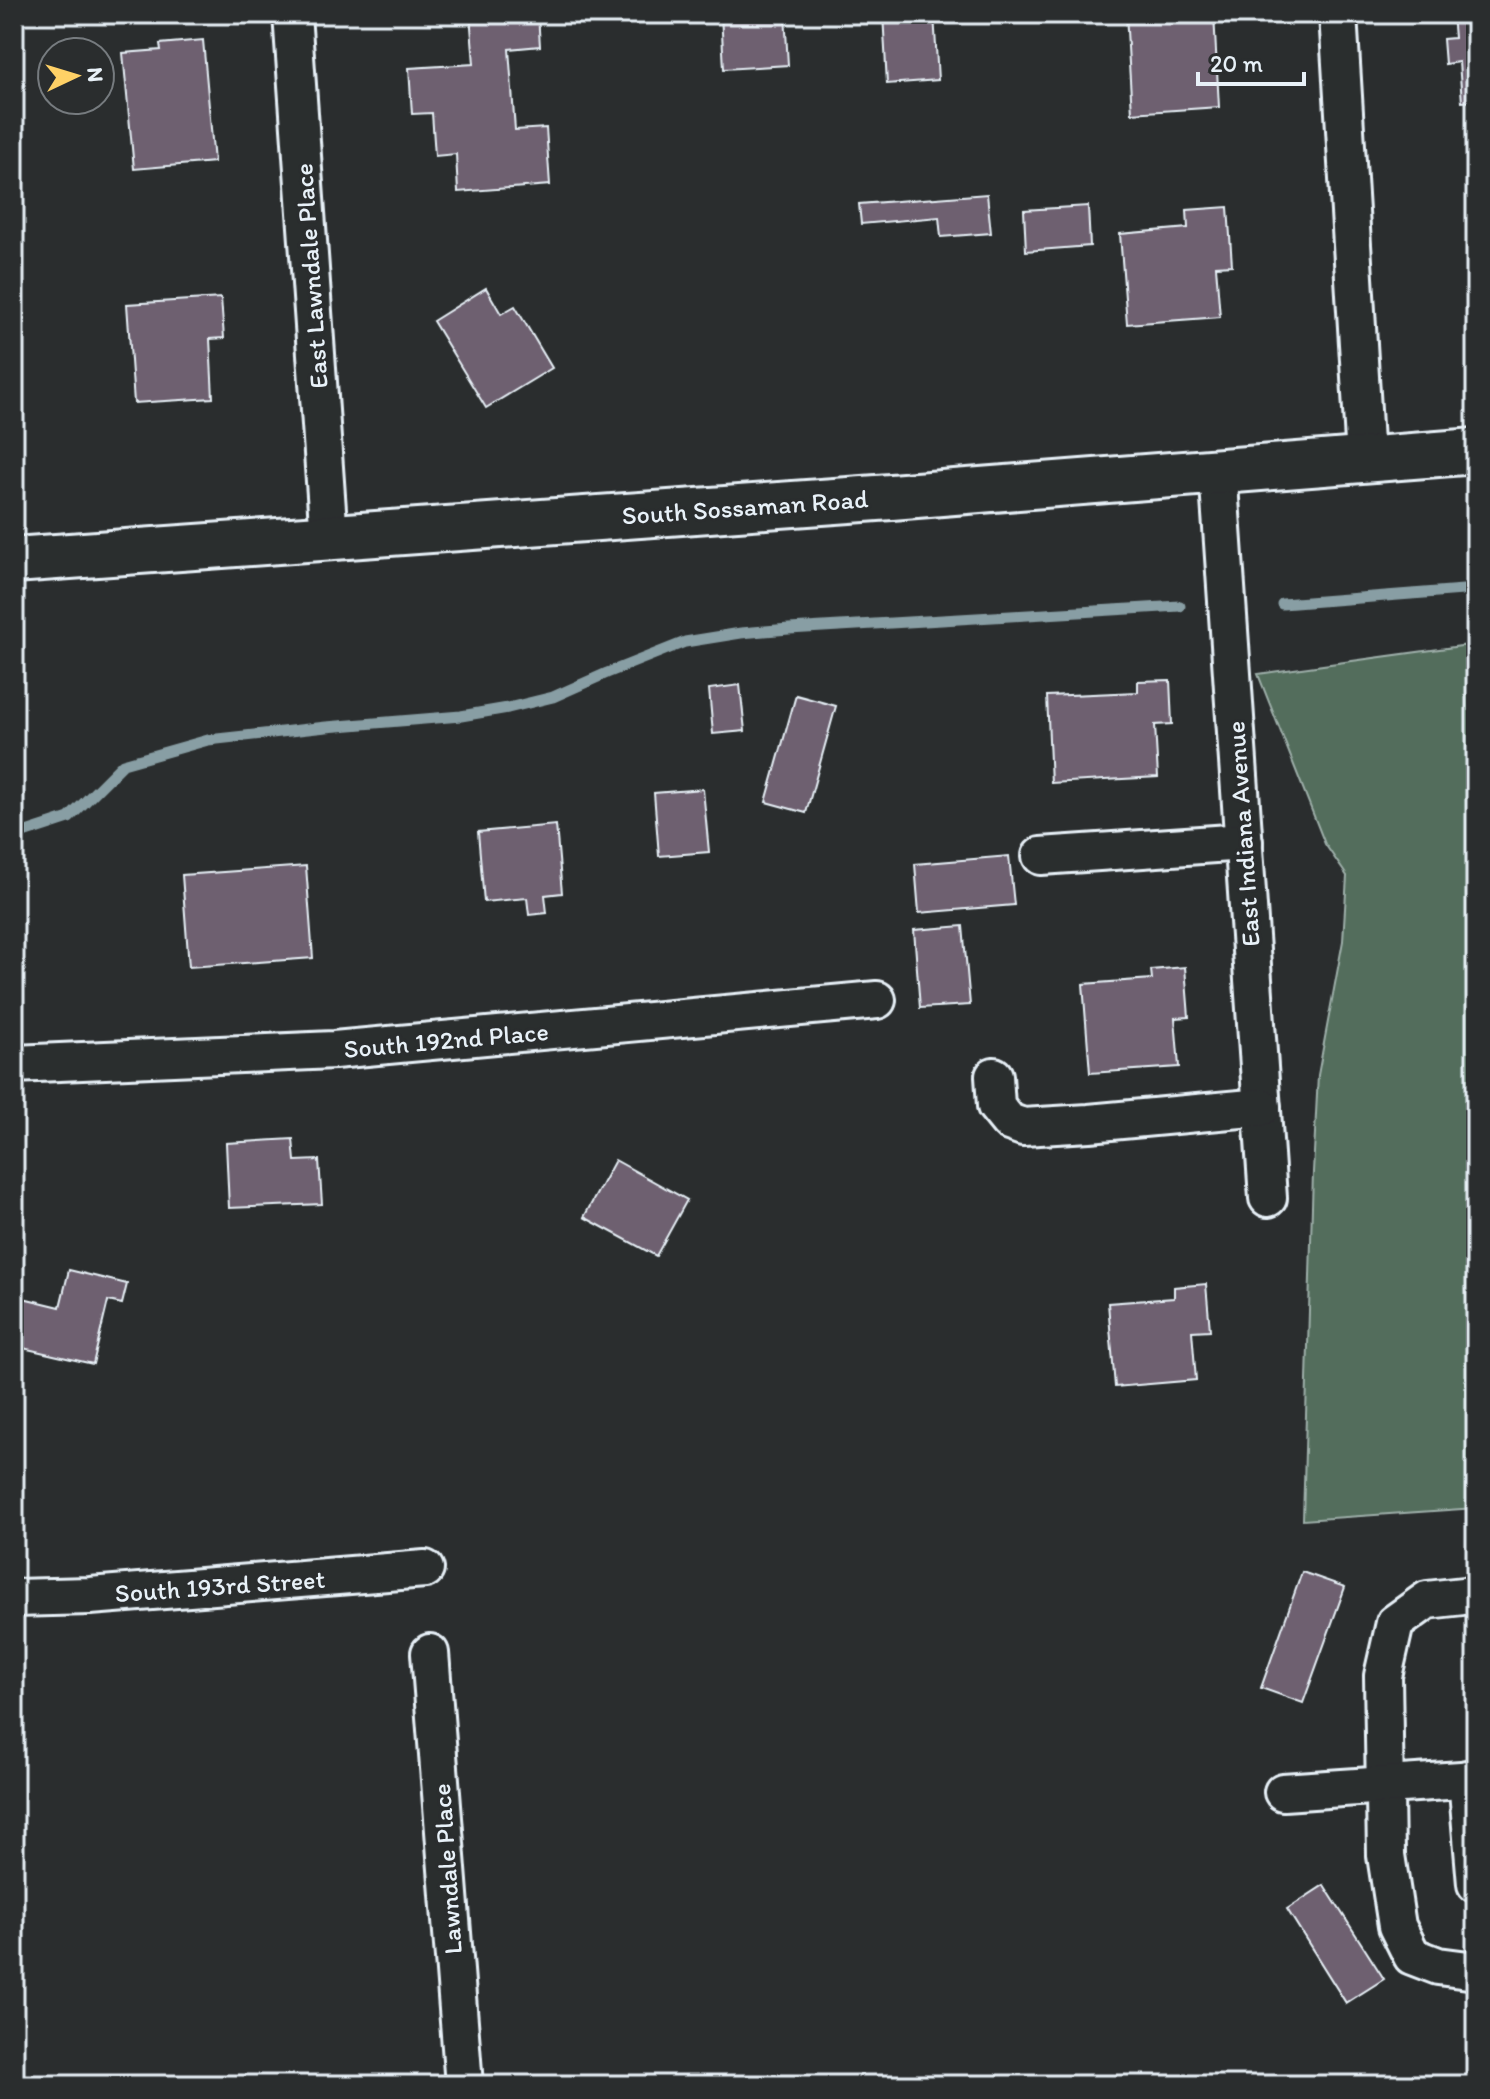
<svg xmlns="http://www.w3.org/2000/svg" width="1490" height="2099" viewBox="0 0 1490 2099" font-family="Itim,sans-serif">
	<rect width="100%" height="100%" fill="#2a2d2e"/>
	<filter id="ink" filterUnits="userSpaceOnUse"><feTurbulence type="fractalNoise" baseFrequency=".0125" numOctaves="2"/><feDisplacementMap in="SourceGraphic" scale="16" xChannelSelector="R" yChannelSelector="G"/><feConvolveMatrix kernelMatrix="1 2 1 2 8 2 1 2 1" color-interpolation-filters="sRGB"/></filter>
	<g filter="url(#ink)">
		<polygon fill="#536d5b" stroke="#9eafaa" stroke-width="2" points="1476,644 1476,1508 1303,1520 1313,1172 1318,1075 1343,941 1347,876 1325,844 1258,674"/>
		<g fill="none" stroke-linecap="round" stroke-linejoin="round">
			<g stroke="#889ea4" stroke-width="11">
				<polyline points="1282,604 1476,589"/>
				<polyline points="14,836 69,818 123,764 208,740 326,727 461,716 508,708 553,697 607,673 685,642 741,633 789,629 1180,606"/>
			</g>
		</g>
		<g fill="#6e616f" stroke="#e8f1f8" stroke-width="2">
			<polygon points="470,14 538,14 540,46 509,49 515,130 546,128 550,185 458,192 456,154 435,156 432,113 412,114 409,68 474,64"/>
			<polygon points="721,14 785,14 788,65 724,69"/>
			<polygon points="883,14 934,14 938,80 887,84"/>
			<polygon points="1126,14 1214,14 1219,107 1132,113"/>
			<polygon points="1452,14 1476,14 1476,101 1462,102 1459,62 1445,64 1443,39 1454,38"/>
			<polygon points="203,40 214,162 134,169 123,53 161,50 160,44"/>
			<polygon points="987,194 991,233 941,237 939,217 861,224 859,204"/>
			<polygon points="1088,206 1090,246 1026,251 1024,210"/>
			<polygon points="1228,207 1232,265 1216,266 1220,317 1127,324 1120,234 1188,228 1187,210"/>
			<polygon points="486,288 501,314 515,306 552,368 486,408 433,321"/>
			<polygon points="221,298 224,338 210,339 213,398 134,403 127,304"/>
			<polygon points="1170,680 1172,724 1155,725 1158,777 1051,783 1047,696 1138,692 1138,681"/>
			<polygon points="740,685 745,731 713,734 709,689"/>
			<polygon points="796,695 836,706 806,813 766,802"/>
			<polygon points="703,789 709,852 659,856 654,793"/>
			<polygon points="556,825 562,893 545,895 547,913 529,915 527,898 484,902 478,832"/>
			<polygon points="1009,856 1014,905 919,913 915,864"/>
			<polygon points="306,866 313,958 189,967 182,875"/>
			<polygon points="963,926 970,1005 920,1008 914,930"/>
			<polygon points="14,929 17,929 22,968 14,969"/>
			<polygon points="1185,967 1189,1017 1175,1018 1179,1067 1090,1073 1083,984 1152,979 1151,970"/>
			<polygon points="293,1139 295,1161 319,1160 322,1204 229,1208 226,1143"/>
			<polygon points="615,1160 687,1200 656,1256 584,1217"/>
			<polygon points="69,1270 127,1284 122,1304 108,1301 93,1364 14,1346 14,1335 23,1298 60,1307"/>
			<polygon points="1206,1284 1210,1330 1192,1331 1196,1380 1115,1387 1108,1303 1174,1298 1174,1287"/>
			<polygon points="1302,1572 1345,1587 1303,1703 1261,1688"/>
			<polygon points="1324,1885 1384,1979 1346,2003 1287,1909"/>
		</g>
		<g fill="none" stroke-linecap="round" stroke-linejoin="round">
			<defs>
				<g id="minor">
					<polyline points="292,14 329,538"/>
					<polyline points="1338,14 1365,459"/>
					<polyline points="1218,470 1268,1198"/>
					<polyline points="1041,856 1244,842"/>
					<polyline points="14,1064 334,1050 877,1000"/>
					<polyline points="994,1076 996,1106 1009,1122 1023,1127 1089,1123 1262,1107"/>
					<polyline points="1476,1597 1472,1595 1427,1600 1395,1623 1383,1676 1386,1855 1397,1926 1412,1956 1438,1966 1476,1971"/>
					<polyline points="14,1598 90,1596 425,1569"/>
					<polyline points="430,1653 464,2085"/>
					<polyline points="1467,1779 1476,1884"/>
					<polyline points="1283,1792 1476,1779"/>
				</g>
				<polyline id="major" points="14,560 891,497 1476,451"/>
			</defs>
			<use href="#minor" stroke="#e8f1f8" stroke-width="42"/>
			<use href="#major" stroke="#e8f1f8" stroke-width="50"/>
			<use href="#minor" stroke="#2a2d2e" stroke-width="36"/>
			<use href="#major" stroke="#2a2d2e" stroke-width="44"/>
		</g>
	</g>
	<g text-anchor="middle" dominant-baseline="central" stroke-width="6" stroke-linejoin="round" paint-order="stroke">
		<g font-size="26" fill="#e8f1f8" stroke="#2a2d2e">
			<text transform="translate(311 276) rotate(-94)">East Lawndale Place</text>
			<text transform="translate(745 507) rotate(-4)">South Sossaman Road</text>
			<text transform="translate(1243 834) rotate(-94)">East Indiana Avenue</text>
			<text transform="translate(446 1040) rotate(-5)">South 192nd Place</text>
			<text transform="translate(220 1586) rotate(-4)">South 193rd Street</text>
			<text transform="translate(447 1869) rotate(-94)">Lawndale Place</text>
		</g>
	</g>
	<rect width="1490" height="2099" fill="none" stroke="#2a2d2e" stroke-width="48"/>
	<rect x="24" y="24" width="1442" height="2051" fill="none" stroke="#e8f1f8" stroke-width="3" filter="url(#ink)"/>
	<g transform="translate(76 76) rotate(86)"><circle r="38" fill="#2a2d2e" stroke="#767b7f" stroke-width="2"/>
	<path d="M0-6L14 30L0 20L-14 30Z" fill="#ffd166"/>
	<text y="-12" font-size="22" font-weight="bold" text-anchor="middle" fill="#e8f1f8">N</text>
	</g>
	<path d="M1198 72v12h106v-12" fill="none" stroke="#e8f1f8" stroke-width="4"/>
	<text x="1210" y="72" font-size="24" fill="#e8f1f8" stroke="#2a2d2e" stroke-width="6" paint-order="stroke">20 m</text>
</svg>
